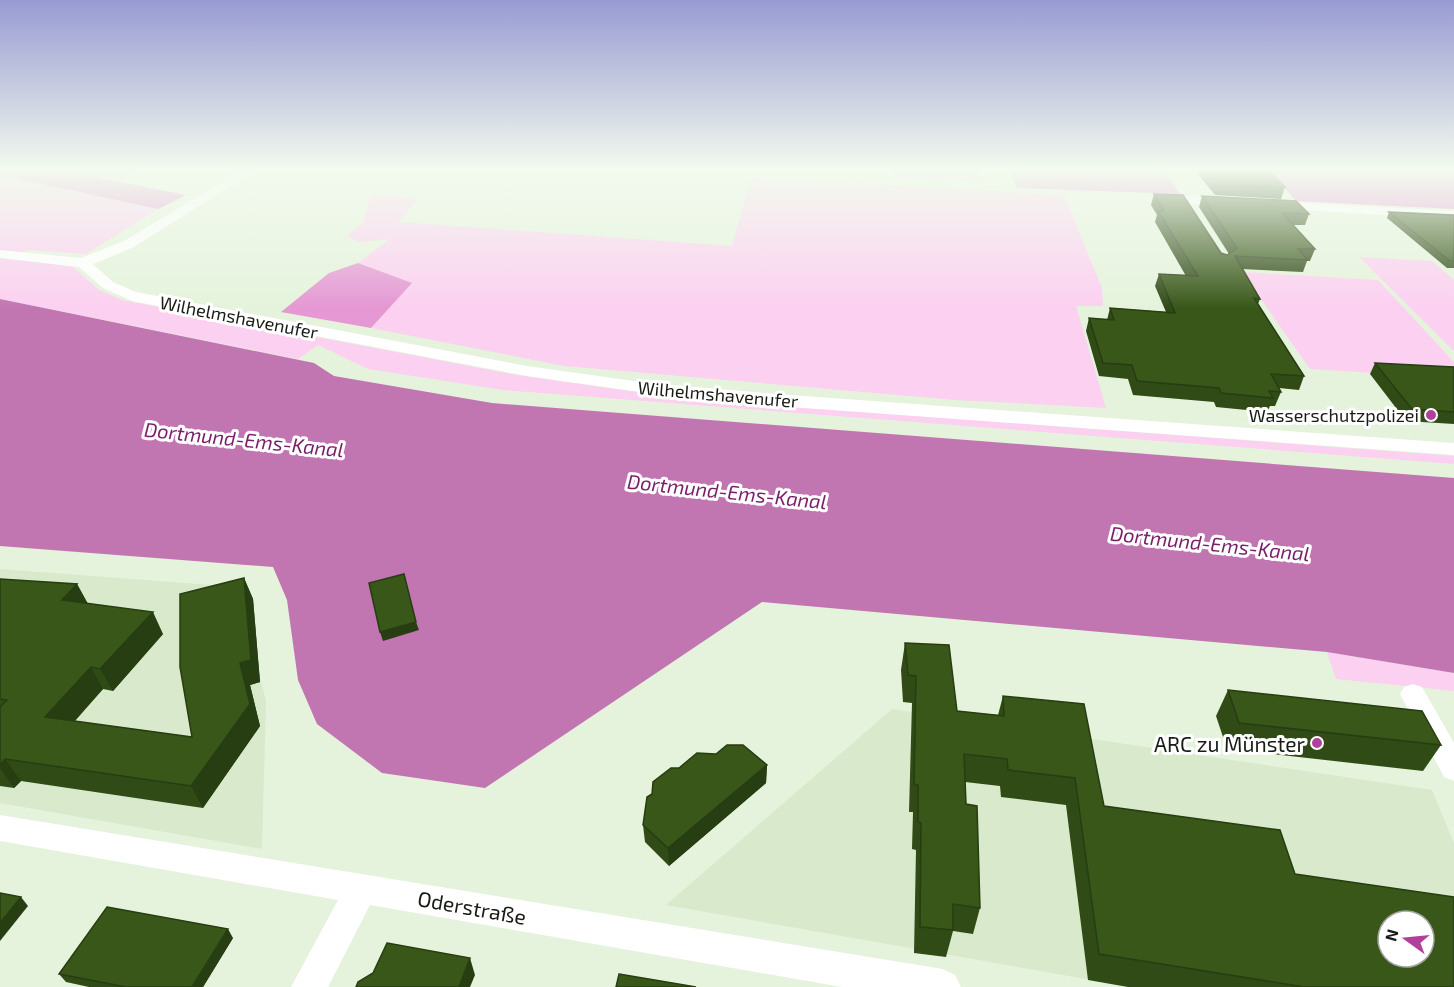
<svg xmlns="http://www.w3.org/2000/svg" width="1454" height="987" viewBox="0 0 1454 987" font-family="'Exo 2',sans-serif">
	<rect width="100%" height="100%" fill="#e5f3dc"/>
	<g fill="#d8eacb" fill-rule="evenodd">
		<polygon points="0,569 238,587 266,701 262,849 0,803"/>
		<path d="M892 709 1432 790 1454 843V987H1131L666 905ZM1388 921H1424V957H1388Z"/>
	</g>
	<g fill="#fcd0f1">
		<polygon points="59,170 141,170 119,182"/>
		<polygon points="893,170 980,170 981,183 892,177"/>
		<polygon points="0,175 158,209 86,254 28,250 8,258 73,267 98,289 122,300 517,375 628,391 775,405 1454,456 1454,464 503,390 368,369 318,345 298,359 0,299"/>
		<polygon points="751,177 1064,195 1102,288 1103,306 1076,306 1106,408 956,400 564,366 371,328 411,283 358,263 390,239 359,242 347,236 363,222 371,195 418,198 399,222 732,246"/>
		<polygon points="1359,257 1432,261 1454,280 1454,351"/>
		<polygon points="1242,272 1378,280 1454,362 1454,378 1310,369"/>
		<polygon points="1327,652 1454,673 1454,691 1336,679"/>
	</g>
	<g fill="#e598d4">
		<polygon points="0,170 59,170 186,195 158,209 0,175"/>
		<polygon points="1010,170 1164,170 1180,194 1017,188"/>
		<polygon points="1269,170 1454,170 1454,209 1296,201"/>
		<polygon points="358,263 412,283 371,328 281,312 329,273"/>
	</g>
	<polygon fill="#c176b1" points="0,299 314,363 334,376 492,403 1454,478 1454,673 1327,652 762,602 485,788 382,773 317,724 298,680 287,600 273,567 0,546"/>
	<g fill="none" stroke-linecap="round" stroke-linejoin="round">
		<g fill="#fff" fill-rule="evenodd">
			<polygon points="242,170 256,170 134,247 93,264 113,282 136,292 527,366 648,383 776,394 1454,443 1454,455 776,406 648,393 527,376 132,301 103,288 79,267 0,258 0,250 81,258 124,241"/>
			<polygon points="1185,196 1229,198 1235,202 1229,206 1181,203 1181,197"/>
			<polygon points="1272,201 1454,211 1454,219 1267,208 1266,205"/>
			<polygon points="1413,684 1422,687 1454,743 1454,781 1444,777 1400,694 1404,687"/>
			<polygon points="0,815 943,969 955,975 961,987 842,987 370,905 328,987 291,987 338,900 0,841"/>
		</g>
	</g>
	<g fill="#304b16">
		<polygon points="1200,170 1268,170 1285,187 1281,199 1215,195 1198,174"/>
		<polygon points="1154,194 1221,253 1227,255 1229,254 1199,207 1202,196 1309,214 1305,225 1293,225 1315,249 1310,261 1307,261 1303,272 1242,269 1260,299 1258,304 1304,376 1299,390 1279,388 1281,392 1275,406 1270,406 1267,412 1216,407 1214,402 1133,395 1128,379 1099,376 1086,331 1089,318 1107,320 1110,308 1166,312 1155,286 1159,274 1186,276 1155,222 1157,215 1151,205"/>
		<polygon points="1389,212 1454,215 1454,268 1447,268 1387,218"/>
		<polygon points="1375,363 1454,367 1454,424 1406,421 1370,374"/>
		<polygon points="244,578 253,599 260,682 250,685 260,726 203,808 21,781 14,788 0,786 0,579 77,584 88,604 163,634 113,691 103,689 75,721 192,737"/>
		<polygon points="905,643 957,711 998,715 1003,696 1104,806 1295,874 1454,987 1128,987 1088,980 1066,805 1001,797 1000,786 965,782 966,804 980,908 973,934 953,931 946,957 914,953 916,850 912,849 913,812 909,812 912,703 903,702 901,670"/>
		<polygon points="1228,690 1441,745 1423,771 1227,749 1216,716"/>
		<polygon points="767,765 766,783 669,866 645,842 643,825 652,794"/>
		<polygon points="233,938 203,987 89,987 66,982 59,974"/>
	</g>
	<g fill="#273d12">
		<polygon points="244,578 253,599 260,682 250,685 260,726 203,808 191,786 240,663"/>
		<polygon points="77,584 89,606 62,600"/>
		<polygon points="153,612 163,634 113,691 100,669"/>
		<polygon points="416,622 419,630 383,641 380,632"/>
		<polygon points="91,667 103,689 58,739 45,717"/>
		<polygon points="5,759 21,781 14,788 0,768 0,765"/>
		<polygon points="767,765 766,783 669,866 668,848"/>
		<polygon points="21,897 28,906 0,941 0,923"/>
		<polygon points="228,929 233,938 203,987 192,987"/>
		<polygon points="470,958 475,975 470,987 459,987"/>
	</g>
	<g fill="#385719" stroke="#273d12" stroke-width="1.5" fill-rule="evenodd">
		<polygon points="1208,170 1268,170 1285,187 1219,184"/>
		<polygon points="1154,194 1183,195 1221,253 1227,255 1237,248 1202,196 1296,201 1309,214 1282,213 1315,249 1298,249 1308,260 1235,256 1260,299 1254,298 1304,376 1271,374 1281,392 1269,391 1273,398 1221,393 1219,388 1137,381 1132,365 1103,363 1089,318 1114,320 1110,308 1175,313 1159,274 1198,276 1158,211 1164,211"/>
		<polygon points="1389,212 1454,215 1454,261 1450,261"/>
		<polygon points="1375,363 1454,367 1454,412 1412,409"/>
		<polygon points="404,574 416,622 380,632 369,583"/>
		<polygon points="244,578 251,660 240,663 250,704 191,786 5,759 0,765 0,707 7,700 0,699 0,579 77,584 62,600 153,612 100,669 91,667 45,717 192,737 180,667 180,594"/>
		<path d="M905 643 949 645 957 711 1004 716 1003 696 1084 704 1104 806 1280 830 1295 874 1454 897V987H1305L1099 954 1075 778 1008 770 1007 759 964 754 966 804 977 806 980 908 953 904V930L920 927 921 823 918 822V785L914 784 916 676 908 675ZM1388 921H1424V957H1388Z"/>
		<polygon points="1228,690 1422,711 1441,745 1239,723"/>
		<polygon points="727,745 743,745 767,765 668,848 643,825 647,797 652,794 653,782 671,768 679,768 697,753 716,754"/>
		<polygon points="0,893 21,897 0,923"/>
		<polygon points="107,907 228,929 192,987 126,987 59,974"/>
		<polygon points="387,943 470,958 459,987 356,987 358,982 373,973"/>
		<polygon points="619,974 696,987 616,987"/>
	</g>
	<linearGradient id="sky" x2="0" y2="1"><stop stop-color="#989bd2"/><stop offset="0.55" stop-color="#f3faef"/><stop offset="1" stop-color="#f3faef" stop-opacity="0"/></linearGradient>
	<rect width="1454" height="308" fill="url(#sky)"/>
	<g fill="#b0409c" stroke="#fff" stroke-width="2">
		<circle cx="1431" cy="415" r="6"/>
		<circle cx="1317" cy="743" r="6"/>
	</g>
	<g text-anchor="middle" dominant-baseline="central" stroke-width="6" stroke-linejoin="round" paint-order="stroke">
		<g font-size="18" fill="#171c14" stroke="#fff">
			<text transform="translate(239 317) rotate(11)">Wilhelmshavenufer</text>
			<text transform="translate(718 394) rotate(5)">Wilhelmshavenufer</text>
		</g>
		<g font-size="18" fill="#171c14" stroke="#fff" text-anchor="end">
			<text x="1419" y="415">Wasserschutzpolizei</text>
		</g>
		<g font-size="20" font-style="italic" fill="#791f6a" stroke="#fff">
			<text transform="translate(244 439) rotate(6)">Dortmund-Ems-Kanal</text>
			<text transform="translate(727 491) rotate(6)">Dortmund-Ems-Kanal</text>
			<text transform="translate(1210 543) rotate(6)">Dortmund-Ems-Kanal</text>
		</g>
		<g font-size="21" fill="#171c14" stroke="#fff" text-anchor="end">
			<text x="1305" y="743">ARC zu Münster</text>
		</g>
		<g font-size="21" fill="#171c14" stroke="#fff">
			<text transform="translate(472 907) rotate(10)">Oderstraße</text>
		</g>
	</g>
	<g transform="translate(1406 939) rotate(285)"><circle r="28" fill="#ffffff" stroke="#a2a4a1" stroke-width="1.5"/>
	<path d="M0-4.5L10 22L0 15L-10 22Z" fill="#b0409c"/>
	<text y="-9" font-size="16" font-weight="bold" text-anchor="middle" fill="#171c14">N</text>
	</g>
</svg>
